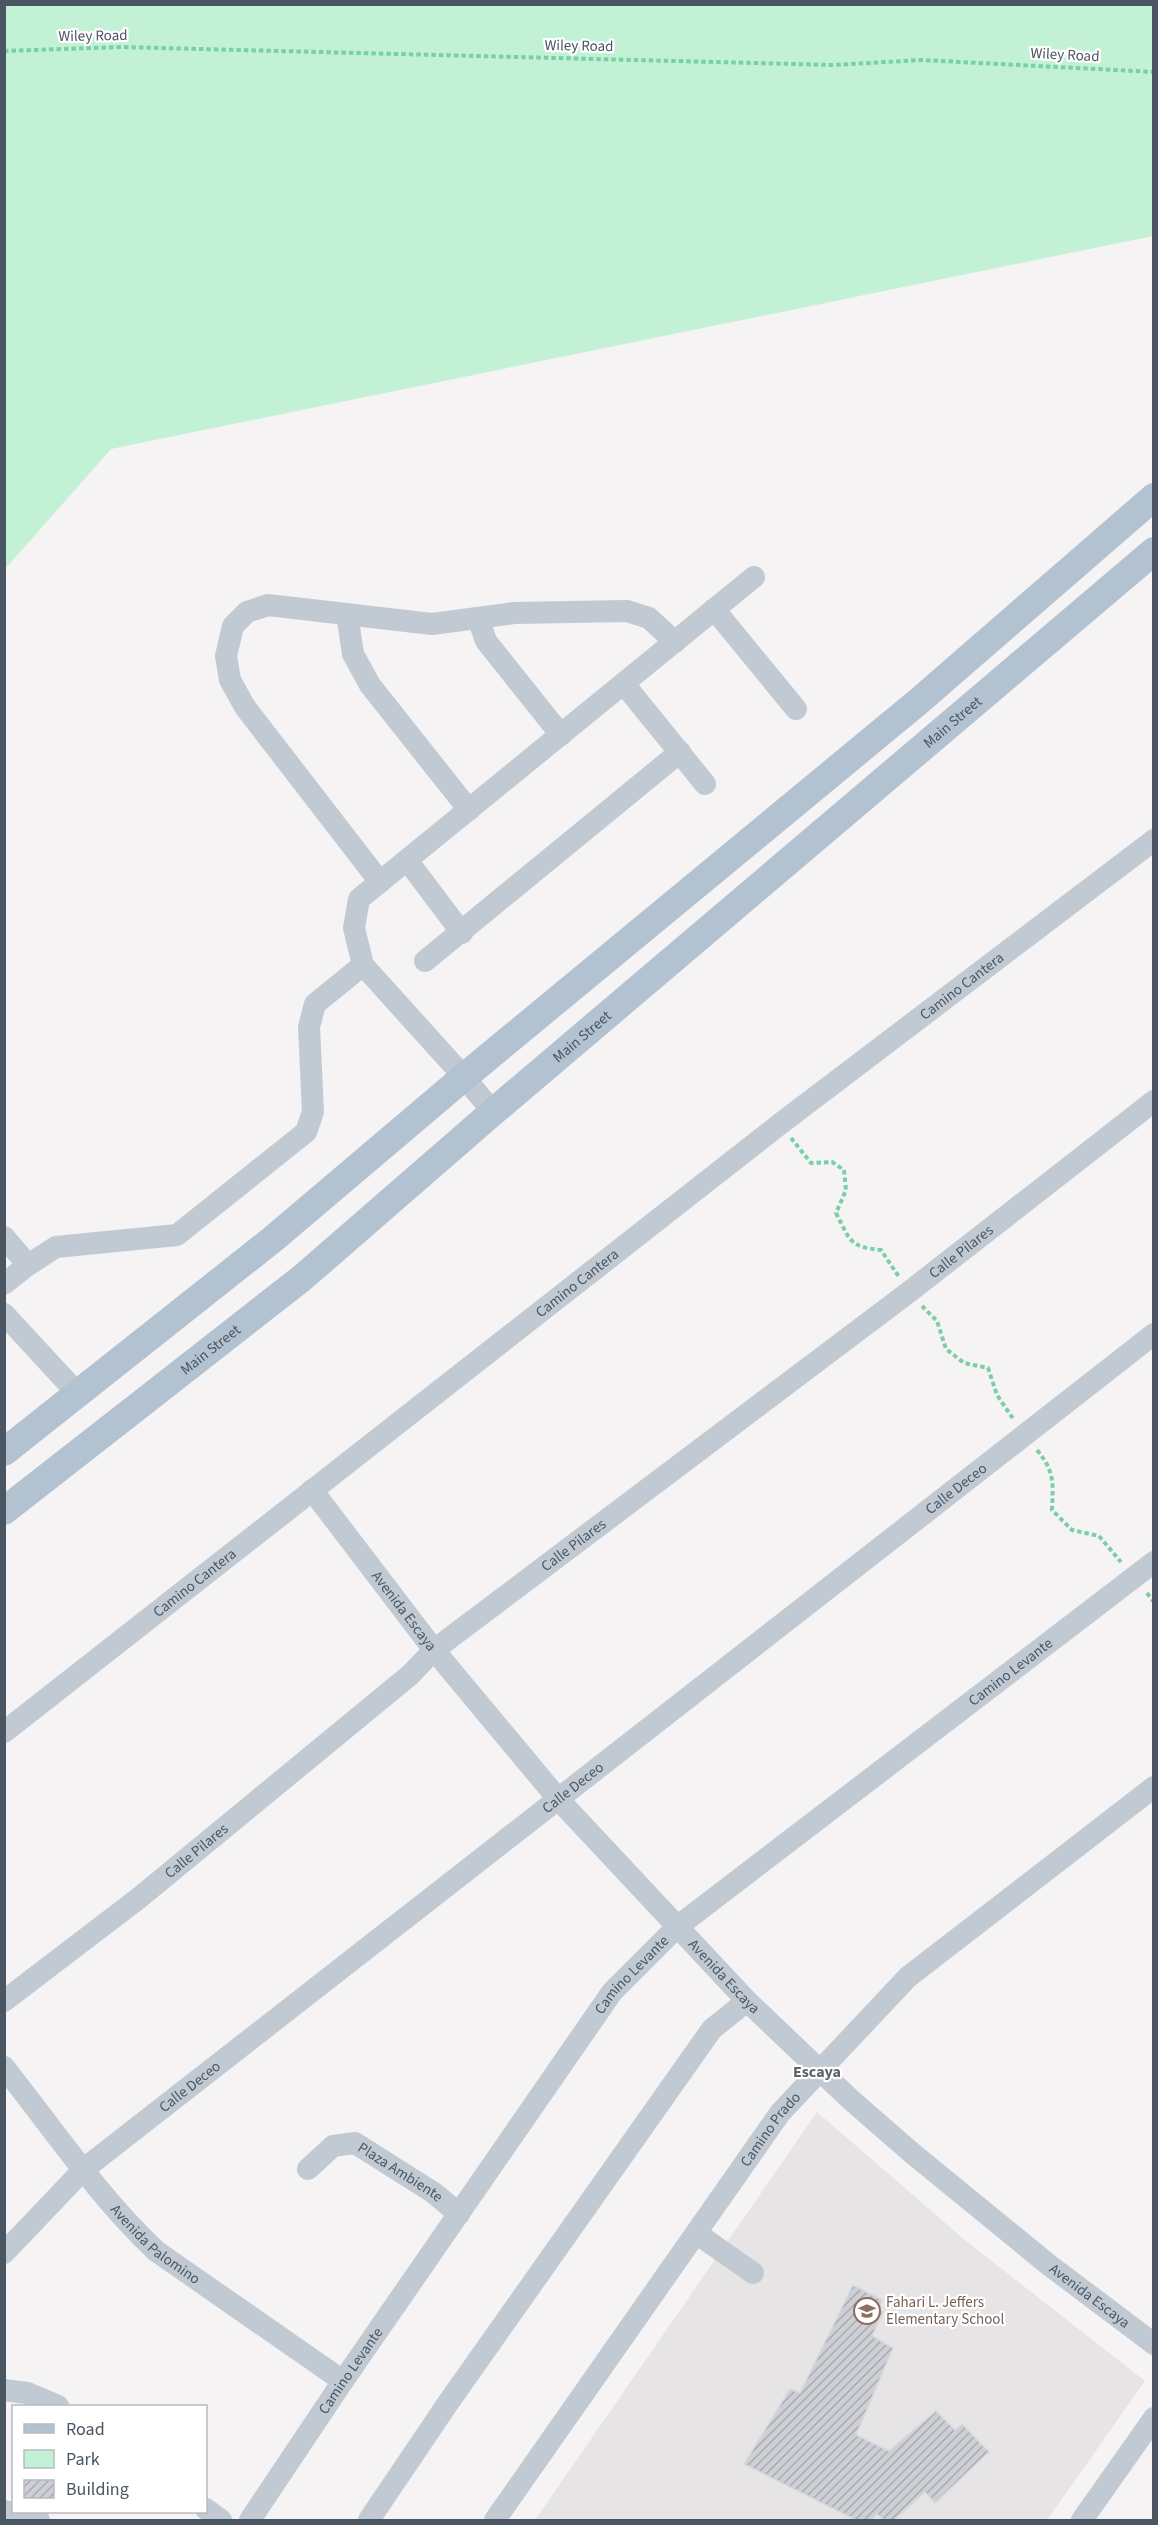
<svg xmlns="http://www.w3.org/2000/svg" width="1158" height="2525" viewBox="0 0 1158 2525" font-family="'Source Sans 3',sans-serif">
	<defs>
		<pattern id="building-hatch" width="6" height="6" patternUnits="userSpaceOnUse" patternTransform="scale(1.5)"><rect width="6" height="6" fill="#cdcfd5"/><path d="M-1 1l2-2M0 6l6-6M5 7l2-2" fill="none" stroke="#a8abb0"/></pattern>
	</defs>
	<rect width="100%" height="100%" fill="#f5f3f3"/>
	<polygon fill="#e6e4e5" points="817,2112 966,2241 1145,2381 1047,2520 535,2520"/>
	<polygon fill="#c3f1d5" points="5,4 1153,5 1153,236 111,449 5,569"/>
	<polygon fill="url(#building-hatch)" stroke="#d7d9de" stroke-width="1.5" points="853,2285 882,2300 878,2310 883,2312 872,2336 893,2348 856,2435 889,2451 936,2411 955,2430 962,2424 989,2452 935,2503 925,2492 894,2520 884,2520 877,2514 871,2520 856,2520 744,2464 790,2389 800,2393"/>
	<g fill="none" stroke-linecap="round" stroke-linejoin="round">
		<g stroke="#7ad0a6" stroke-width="4" stroke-dasharray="4.5 3" stroke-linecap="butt">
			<polyline points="4,51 121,47 833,65 922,60 1154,72"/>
			<path d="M791 1138 811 1163 832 1162 844 1170 846 1190 836 1213C850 1240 849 1247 881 1250L899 1277"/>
			<polyline points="922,1306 937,1321 946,1349 964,1363 988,1368 997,1395 1014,1420"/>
			<path d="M1037 1450C1055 1472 1053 1483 1052 1510L1072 1530 1099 1536 1121 1562"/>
			<polyline points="1147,1593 1154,1602"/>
		</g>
		<g stroke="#c1cad2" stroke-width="22">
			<polyline points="714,609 796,709"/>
			<polyline points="347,614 353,654 370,685 469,810"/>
			<polyline points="478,618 486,641 561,735"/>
			<polyline points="624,684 705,784"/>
			<polyline points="407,860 462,933"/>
			<polyline points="380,882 245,707 230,680 226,656 233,626 247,612 268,605 432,624 514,613 627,611 649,618 675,642"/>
			<polyline points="425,961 680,752"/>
			<polyline points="493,1112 464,1077 363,965 354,928 359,899 754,577"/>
			<polyline points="4,1237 28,1265"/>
			<polyline points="4,1284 28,1265 56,1247 177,1235 306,1132 313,1112 309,1027 315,1004 363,965"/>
			<polyline points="4,1314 78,1394"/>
			<path id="s1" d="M312 1490 434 1650 559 1800 747 2001 850 2099 912 2153 1049 2265 1154 2344"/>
			<path id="s2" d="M4 1732 780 1124 1154 840"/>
			<path id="s3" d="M4 2001 139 1898 410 1675 434 1650 909 1292 1154 1101"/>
			<path id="s4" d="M4 2067C53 2129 98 2196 156 2251L343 2381"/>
			<path id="s5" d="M308 2169 333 2146 355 2143 434 2193 459 2214"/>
			<polyline points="696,2233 753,2273"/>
			<path id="s6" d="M4 2253 84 2169 1154 1334"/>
			<polyline points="4,2390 27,2393 58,2406"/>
			<polyline points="206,2509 221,2520"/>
			<polyline points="4,2511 39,2520"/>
			<path id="s7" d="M250 2520 343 2381 612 1992 677 1927 1154 1562"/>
			<polyline points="369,2520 448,2403 712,2029 747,2001"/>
			<path id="s8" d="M495 2520 780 2113 908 1977 1154 1787"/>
			<polyline points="1082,2520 1154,2418"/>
		</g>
		<g stroke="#b3c2d1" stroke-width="28">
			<polyline points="4,1452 273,1239 464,1077 919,701 1154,497"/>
			<path id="s9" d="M4 1511 302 1278 493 1112 1154 551"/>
		</g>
	</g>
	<defs>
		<symbol id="school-ring" viewBox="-11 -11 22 22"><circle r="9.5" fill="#fff" stroke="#8d6e63" stroke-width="1.5"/><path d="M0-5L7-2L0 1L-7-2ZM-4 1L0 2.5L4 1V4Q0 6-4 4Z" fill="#8d6e63"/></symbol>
	</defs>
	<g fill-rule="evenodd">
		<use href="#school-ring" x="852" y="2296" width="30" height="30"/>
	</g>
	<g text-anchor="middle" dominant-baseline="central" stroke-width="4.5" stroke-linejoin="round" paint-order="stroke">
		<g font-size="15" fill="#4a5661" stroke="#fff">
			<text transform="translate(93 36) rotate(-1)">Wiley Road</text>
			<text transform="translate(579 46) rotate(1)">Wiley Road</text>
			<text transform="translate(1065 55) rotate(3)">Wiley Road</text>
			<text stroke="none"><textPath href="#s9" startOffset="1234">Main Street</textPath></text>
			<text stroke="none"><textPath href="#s2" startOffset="1214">Camino Cantera</textPath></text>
			<text stroke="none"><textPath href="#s9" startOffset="748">Main Street</textPath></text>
			<text stroke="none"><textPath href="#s3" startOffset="1216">Calle Pilares</textPath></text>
			<text stroke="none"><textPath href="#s2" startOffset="728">Camino Cantera</textPath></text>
			<text stroke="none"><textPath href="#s9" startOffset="262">Main Street</textPath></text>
			<text stroke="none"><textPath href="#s6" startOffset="1222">Calle Deceo</textPath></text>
			<text stroke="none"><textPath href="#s3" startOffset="730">Calle Pilares</textPath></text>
			<text stroke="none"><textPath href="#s2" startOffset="242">Camino Cantera</textPath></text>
			<text stroke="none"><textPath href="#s1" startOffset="152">Avenida Escaya</textPath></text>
			<text stroke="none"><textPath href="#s7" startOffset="1152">Camino Levante</textPath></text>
			<text stroke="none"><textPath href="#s6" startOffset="736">Calle Deceo</textPath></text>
			<text stroke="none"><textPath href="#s3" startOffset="244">Calle Pilares</textPath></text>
			<text stroke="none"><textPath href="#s7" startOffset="666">Camino Levante</textPath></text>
			<text stroke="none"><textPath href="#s1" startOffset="638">Avenida Escaya</textPath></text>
			<text stroke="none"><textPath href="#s6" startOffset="250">Calle Deceo</textPath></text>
			<text stroke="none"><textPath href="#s8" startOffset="478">Camino Prado</textPath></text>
			<text stroke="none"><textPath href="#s5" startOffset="110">Plaza Ambiente</textPath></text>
			<text stroke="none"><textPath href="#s4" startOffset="234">Avenida Palomino</textPath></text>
			<text stroke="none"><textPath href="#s1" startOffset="1124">Avenida Escaya</textPath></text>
			<text stroke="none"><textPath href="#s7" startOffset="180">Camino Levante</textPath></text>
		</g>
		<g font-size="15" fill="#785e54" stroke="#fff" text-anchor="start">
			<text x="886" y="2302">Fahari L. Jeffers<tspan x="886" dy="17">Elementary School</tspan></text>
		</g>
		<g font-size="16" font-weight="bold" fill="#5f6368" stroke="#fff">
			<text x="817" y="2072">Escaya</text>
		</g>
	</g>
	<rect width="1158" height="2525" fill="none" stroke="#4a5661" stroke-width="12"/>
	<rect x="12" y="2405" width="195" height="108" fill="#ffffff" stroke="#b7bbc0" stroke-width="1.5"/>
	<rect x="24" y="2424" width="30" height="9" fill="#b3c2d1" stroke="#b7bbc0" stroke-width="1.5"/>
	<text x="66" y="2435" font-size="18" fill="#4a5661">Road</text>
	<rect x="24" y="2450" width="30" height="18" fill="#c3f1d5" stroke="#b7bbc0" stroke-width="1.5"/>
	<text x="66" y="2465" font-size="18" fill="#4a5661">Park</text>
	<rect x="24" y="2480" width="30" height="18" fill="url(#building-hatch)" stroke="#b7bbc0" stroke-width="1.5"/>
	<text x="66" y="2495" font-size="18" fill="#4a5661">Building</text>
</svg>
